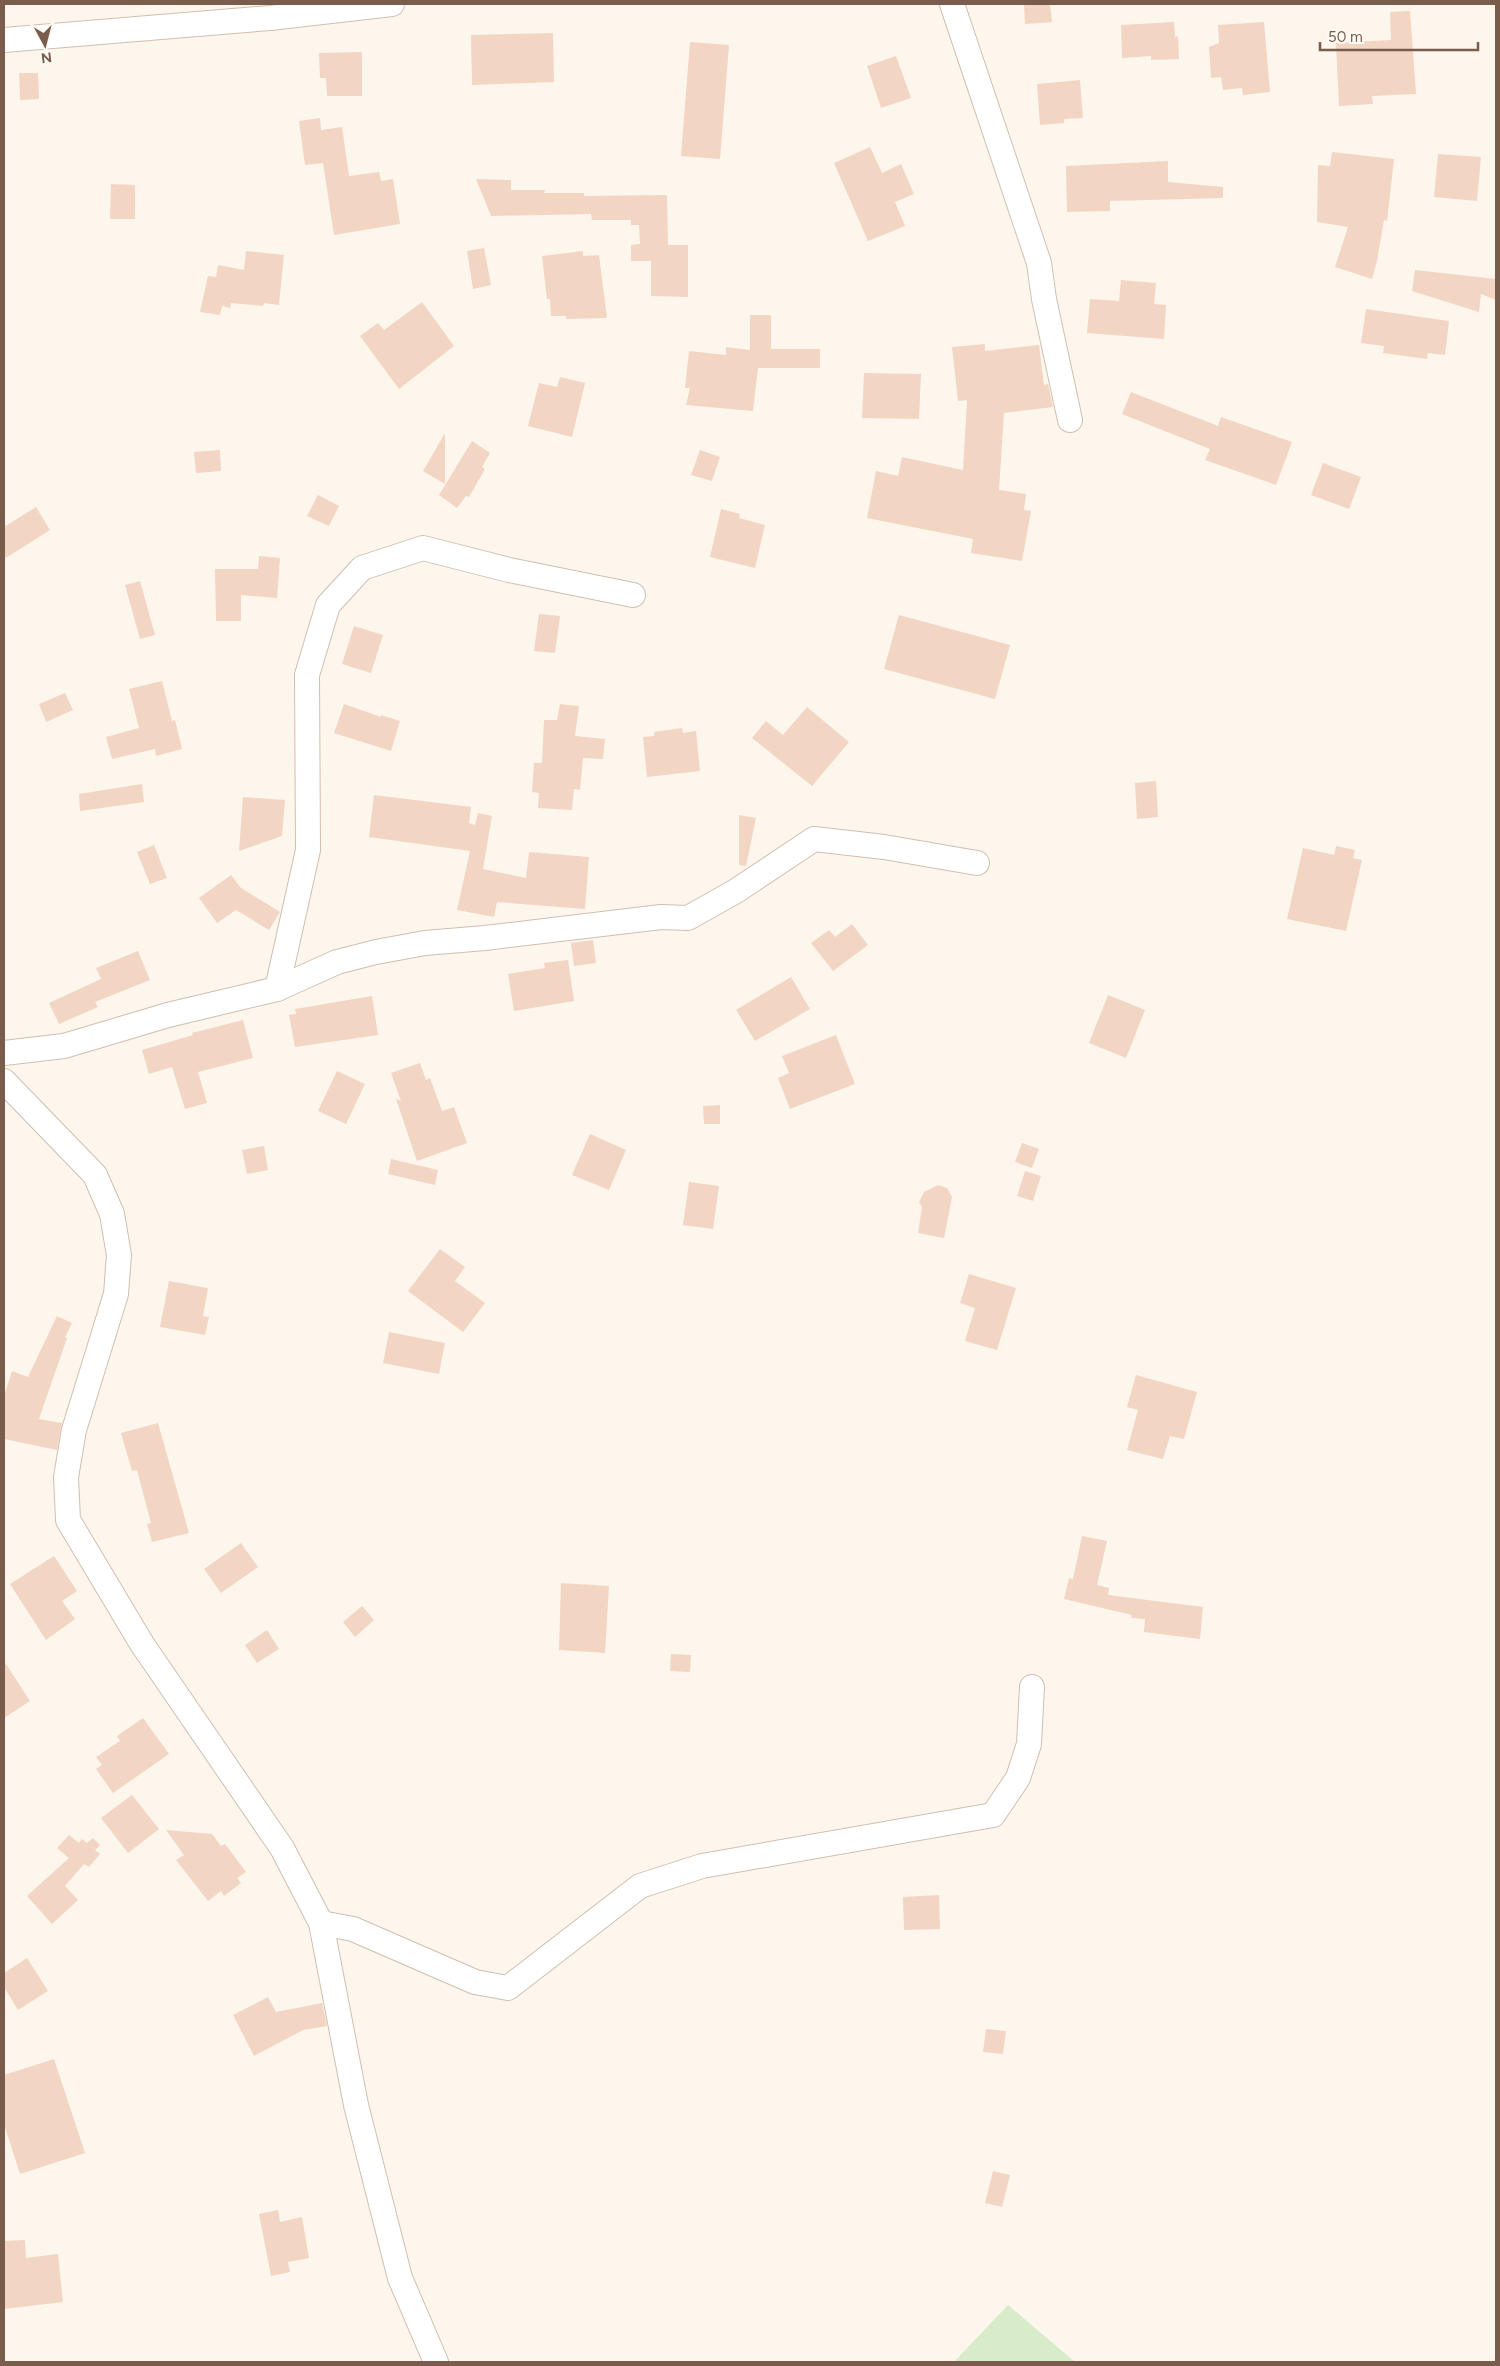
<svg xmlns="http://www.w3.org/2000/svg" width="1500" height="2366" viewBox="0 0 1500 2366" font-family="Figtree,sans-serif">
	<rect width="100%" height="100%" fill="#fdf6ec"/>
	<polygon fill="#d8ecc9" points="1008,2305 1075,2362 954,2362"/>
	<g fill="#f3d5c3">
		<polygon points="1024,4 1050,4 1052,22 1025,24"/>
		<polygon points="1410,11 1416,94 1372,96 1373,104 1339,106 1336,43 1391,40 1390,12"/>
		<polygon points="1174,22 1175,37 1178,36 1179,59 1151,60 1151,56 1122,58 1121,25"/>
		<polygon points="1264,22 1270,92 1243,95 1242,88 1223,90 1221,77 1211,78 1209,47 1219,43 1218,25"/>
		<polygon points="553,33 554,82 472,85 471,35"/>
		<polygon points="690,42 729,45 720,159 681,156"/>
		<polygon points="362,52 362,96 327,96 326,78 320,78 319,53"/>
		<polygon points="896,56 911,98 881,108 867,66"/>
		<polygon points="19,73 38,73 39,99 20,100"/>
		<polygon points="1080,80 1083,118 1064,119 1064,123 1040,125 1037,84"/>
		<polygon points="320,118 321,130 342,127 349,176 379,172 381,181 393,179 400,224 334,235 323,163 305,165 299,121"/>
		<polygon points="870,147 882,173 901,164 914,194 895,202 905,226 868,241 834,163"/>
		<polygon points="1332,152 1394,159 1387,221 1384,220 1377,261 1372,279 1335,267 1348,227 1317,222 1318,165 1330,166"/>
		<polygon points="1438,154 1481,157 1477,201 1434,197"/>
		<polygon points="1168,161 1168,182 1223,187 1223,198 1110,201 1110,211 1067,212 1066,166"/>
		<polygon points="476,179 511,180 511,190 545,190 544,193 584,193 584,196 667,195 668,245 688,245 688,297 651,296 651,261 631,261 631,245 640,244 639,225 631,225 631,220 592,220 591,214 491,216"/>
		<polygon points="111,184 135,185 135,219 110,219"/>
		<polygon points="484,248 491,285 473,289 467,251"/>
		<polygon points="246,251 284,255 279,305 264,303 263,306 231,303 230,308 222,306 220,315 200,312 208,276 216,277 218,265 244,270"/>
		<polygon points="583,251 583,256 599,255 607,318 566,319 566,316 551,316 550,299 547,299 542,256"/>
		<polygon points="1415,270 1496,279 1496,300 1481,294 1479,312 1412,291"/>
		<polygon points="1121,280 1156,283 1154,304 1166,305 1164,339 1087,333 1090,299 1119,301"/>
		<polygon points="422,302 454,346 399,389 360,336 378,323 384,330"/>
		<polygon points="1366,309 1449,321 1445,355 1428,353 1427,359 1383,353 1384,346 1361,343"/>
		<polygon points="750,315 771,315 771,349 820,349 820,368 758,368 753,411 686,405 690,388 685,388 689,351 726,355 726,347 750,350"/>
		<polygon points="985,344 985,351 1039,345 1044,385 1048,384 1053,407 1004,413 999,490 1026,494 1024,510 1031,511 1022,561 971,553 973,539 867,518 876,471 898,476 902,457 963,470 967,400 958,401 952,347"/>
		<polygon points="864,373 921,374 919,419 862,418"/>
		<polygon points="560,377 585,383 572,437 528,426 539,383 557,387"/>
		<polygon points="1131,392 1218,426 1221,417 1292,442 1276,485 1205,460 1210,449 1122,414"/>
		<polygon points="445,433 445,484 423,471"/>
		<polygon points="472,441 490,453 482,467 485,469 469,497 466,496 457,508 439,495"/>
		<polygon points="220,450 221,471 196,473 194,452"/>
		<polygon points="700,450 720,457 712,481 691,475"/>
		<polygon points="1323,463 1361,477 1349,509 1311,495"/>
		<polygon points="318,495 339,506 329,526 307,516"/>
		<polygon points="36,507 50,530 4,559 4,527"/>
		<polygon points="721,509 740,514 739,518 765,525 755,568 710,557"/>
		<polygon points="259,556 280,558 277,598 241,595 241,621 216,621 215,569 258,569"/>
		<polygon points="140,581 155,635 140,639 125,585"/>
		<polygon points="539,614 560,616 555,653 534,651"/>
		<polygon points="899,615 1010,645 995,699 884,669"/>
		<polygon points="354,626 383,635 371,673 342,664"/>
		<polygon points="162,681 172,721 175,720 182,749 156,756 155,749 112,759 106,737 139,728 129,689"/>
		<polygon points="65,693 73,710 46,722 39,704"/>
		<polygon points="344,704 381,717 381,715 400,721 391,751 334,733"/>
		<polygon points="560,704 579,706 575,736 605,739 603,759 583,758 580,790 574,789 572,810 538,808 539,793 532,792 534,763 542,763 544,720 557,720"/>
		<polygon points="807,707 849,742 812,786 752,738 766,721 783,735"/>
		<polygon points="682,728 683,733 696,731 700,771 647,777 643,737 654,736 654,732"/>
		<polygon points="1156,781 1158,817 1137,819 1135,783"/>
		<polygon points="142,784 144,802 80,811 79,794"/>
		<polygon points="374,795 471,807 469,823 475,825 478,813 492,816 483,869 526,878 529,852 589,857 585,909 497,902 494,917 457,910 470,851 369,837"/>
		<polygon points="243,797 285,800 282,836 239,851"/>
		<polygon points="739,815 756,818 746,866 739,865"/>
		<polygon points="154,845 167,878 150,884 137,852"/>
		<polygon points="1336,846 1355,850 1353,858 1362,860 1346,931 1287,919 1303,848 1334,855"/>
		<polygon points="231,875 241,888 280,912 269,930 236,910 217,923 199,898"/>
		<polygon points="852,924 868,945 833,971 811,943 829,930 835,937"/>
		<polygon points="593,940 596,963 574,966 571,943"/>
		<polygon points="138,951 150,980 95,1002 98,1007 59,1024 49,1003 101,979 96,968"/>
		<polygon points="568,960 574,1001 514,1011 508,974 545,968 544,963"/>
		<polygon points="791,977 810,1009 755,1041 736,1010"/>
		<polygon points="1108,995 1145,1010 1126,1058 1089,1043"/>
		<polygon points="372,996 378,1035 295,1047 289,1015 296,1014 295,1009"/>
		<polygon points="243,1020 253,1058 198,1072 207,1103 185,1109 172,1067 149,1074 142,1050 193,1035 192,1033"/>
		<polygon points="836,1035 855,1084 790,1109 778,1078 789,1073 782,1056"/>
		<polygon points="420,1063 426,1080 430,1078 442,1111 454,1107 467,1143 417,1161 396,1099 401,1101 391,1073"/>
		<polygon points="337,1071 365,1084 346,1124 318,1111"/>
		<polygon points="720,1105 720,1124 704,1124 703,1106"/>
		<polygon points="590,1134 626,1150 609,1190 572,1175"/>
		<polygon points="1022,1143 1039,1149 1032,1168 1015,1162"/>
		<polygon points="264,1146 268,1170 247,1174 242,1150"/>
		<polygon points="391,1159 438,1170 435,1185 388,1174"/>
		<polygon points="1025,1171 1041,1176 1033,1201 1017,1196"/>
		<polygon points="689,1182 719,1186 713,1229 683,1225"/>
		<polygon points="938,1185 947,1188 952,1197 944,1238 918,1233 922,1207 919,1202 924,1192"/>
		<polygon points="440,1249 465,1267 455,1281 485,1303 463,1332 408,1291"/>
		<polygon points="969,1274 1016,1288 997,1350 965,1341 975,1308 960,1303"/>
		<polygon points="169,1281 208,1288 203,1316 209,1317 205,1335 160,1327"/>
		<polygon points="57,1316 72,1323 65,1337 67,1338 39,1419 62,1423 57,1450 4,1439 4,1396 12,1371 28,1377"/>
		<polygon points="389,1332 445,1343 439,1374 383,1363"/>
		<polygon points="1136,1375 1197,1392 1184,1439 1170,1436 1163,1459 1127,1450 1138,1410 1127,1407"/>
		<polygon points="158,1423 189,1533 152,1542 147,1524 151,1523 137,1470 132,1471 121,1433"/>
		<polygon points="1082,1536 1107,1541 1097,1585 1109,1588 1108,1595 1203,1607 1200,1639 1144,1632 1145,1619 1131,1618 1132,1615 1064,1599 1069,1578 1073,1579"/>
		<polygon points="241,1543 258,1567 221,1593 204,1569"/>
		<polygon points="54,1556 77,1591 62,1601 75,1619 46,1640 10,1584"/>
		<polygon points="561,1583 609,1586 605,1653 559,1650"/>
		<polygon points="362,1606 374,1620 355,1637 343,1622"/>
		<polygon points="267,1630 279,1649 257,1663 245,1645"/>
		<polygon points="671,1654 691,1655 690,1672 670,1671"/>
		<polygon points="4,1661 30,1701 4,1718"/>
		<polygon points="143,1718 169,1754 113,1793 96,1769 102,1765 96,1757 120,1741 117,1736"/>
		<polygon points="132,1795 159,1829 128,1853 101,1818"/>
		<polygon points="166,1830 212,1834 221,1846 225,1844 246,1872 237,1878 241,1883 224,1896 221,1891 208,1901 176,1860 184,1855"/>
		<polygon points="69,1835 79,1843 82,1839 87,1843 93,1838 100,1845 95,1850 100,1854 89,1867 84,1864 65,1886 78,1900 52,1924 27,1896 69,1858 57,1848"/>
		<polygon points="939,1895 940,1929 904,1930 903,1897"/>
		<polygon points="27,1958 48,1991 18,2010 4,1987 4,1973"/>
		<polygon points="268,1997 276,2012 322,2003 327,2026 303,2030 254,2056 233,2015"/>
		<polygon points="986,2029 1006,2031 1003,2054 983,2052"/>
		<polygon points="54,2059 85,2153 20,2174 4,2124 4,2075"/>
		<polygon points="993,2171 1010,2175 1002,2207 985,2203"/>
		<polygon points="278,2210 280,2222 302,2217 309,2258 288,2262 290,2272 271,2276 259,2214"/>
		<polygon points="25,2240 26,2258 58,2254 63,2302 4,2309 4,2241"/>
	</g>
	<g fill="none" stroke-linecap="round" stroke-linejoin="round">
		<defs>
			<g id="minor">
				<polyline points="952,4 1039,263 1044,299 1070,420"/>
				<polyline points="4,40 270,18 392,4"/>
				<polyline points="277,989 308,850 307,675 328,605 362,568 423,548 509,570 633,595"/>
				<polyline points="4,1053 64,1046 168,1015 277,989 337,962 376,952 425,943 485,938 661,917 688,918 736,891 814,839 884,847 977,863"/>
				<polyline points="4,1081 95,1175 112,1214 119,1255 116,1294 74,1430 66,1477 68,1520 142,1644 282,1848 321,1923 356,2105 400,2278 436,2362"/>
				<polyline points="321,1923 353,1929 475,1982 508,1988 640,1886 702,1866 993,1815 1018,1778 1029,1744 1032,1687"/>
			</g>
		</defs>
		<use href="#minor" stroke="#d1beb0" stroke-width="26"/>
		<use href="#minor" stroke="#fff" stroke-width="24"/>
	</g>
	<rect width="1500" height="2366" fill="none" stroke="#7a5c4d" stroke-width="10"/>
	<g transform="translate(45 45) rotate(173)" stroke="#fffaf3" stroke-width="4" paint-order="stroke">
	<path d="M0-4L9 19L0 12L-9 19Z" fill="#7a5c4d"/>
	<text y="-8" font-size="14" font-weight="bold" text-anchor="middle" fill="#7a5c4d">N</text>
	</g>
	<path d="M1320 42v8h158v-8" fill="none" stroke="#7a5c4d" stroke-width="2.5"/>
	<text x="1328" y="42" font-size="15" fill="#7a5c4d" stroke="#fffaf3" stroke-width="4" paint-order="stroke">50 m</text>
</svg>
